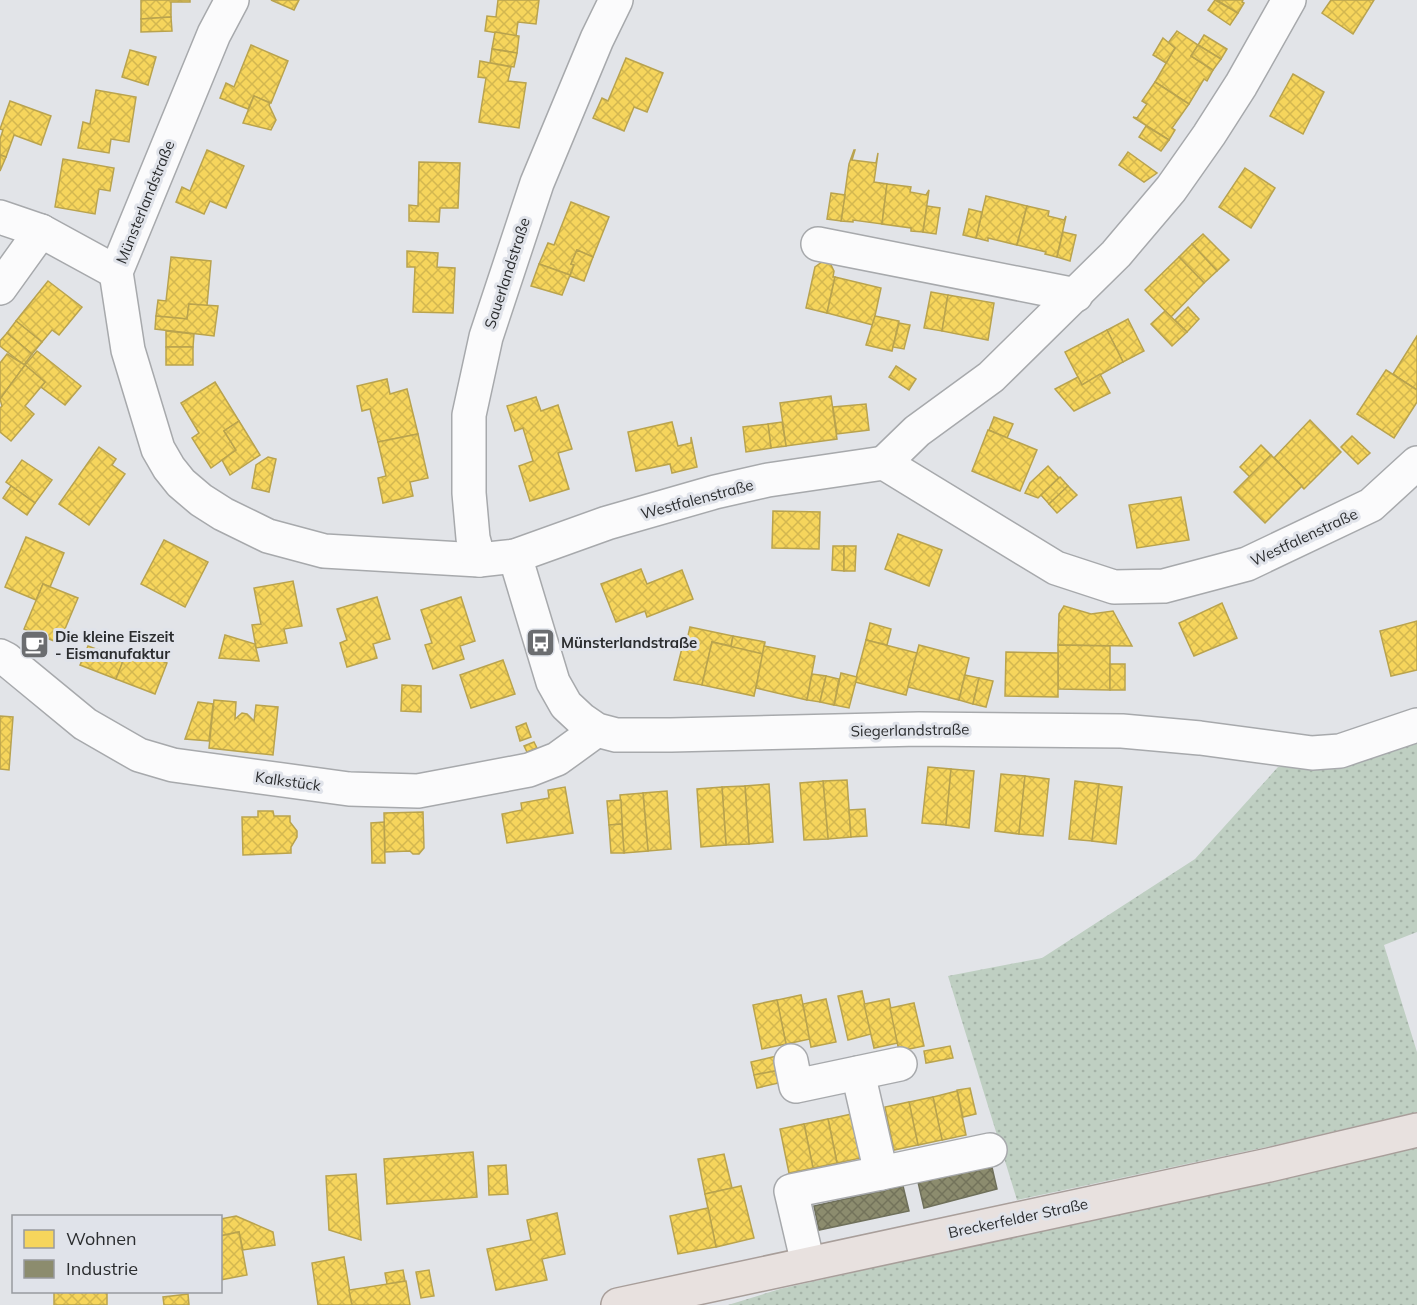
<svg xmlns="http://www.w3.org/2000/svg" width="1417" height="1305" viewBox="0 0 1417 1305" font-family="Mulish,sans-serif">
	<defs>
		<pattern id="grass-dots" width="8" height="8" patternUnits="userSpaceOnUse" patternTransform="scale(1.5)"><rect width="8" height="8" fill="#bfcfc2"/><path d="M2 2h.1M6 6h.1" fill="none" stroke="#a4b2a7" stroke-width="1.8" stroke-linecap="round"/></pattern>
		<pattern id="homes-cross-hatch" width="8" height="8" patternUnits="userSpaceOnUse" patternTransform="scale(1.5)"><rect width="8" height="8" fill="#f6d55c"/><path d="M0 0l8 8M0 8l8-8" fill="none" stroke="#d3b750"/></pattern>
		<pattern id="industry-cross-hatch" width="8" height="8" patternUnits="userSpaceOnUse" patternTransform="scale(1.5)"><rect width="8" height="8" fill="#8c8c6e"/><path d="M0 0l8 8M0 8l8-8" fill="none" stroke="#73735b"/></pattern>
	</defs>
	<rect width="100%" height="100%" fill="#e2e4e8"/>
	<g fill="url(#grass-dots)">
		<polygon points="1417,739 1417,932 1384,945 1417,1052 1417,1112 1262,1148 1017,1200 948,976 1042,958 1195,859 1278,767 1344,762"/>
		<polygon points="1417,1146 1417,1305 728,1305 780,1289 1148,1205"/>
	</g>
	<g fill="url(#homes-cross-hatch)" stroke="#b9a34e" stroke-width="1.5">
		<polygon points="141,0 190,0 190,2 171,2 171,17 141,19"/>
		<polygon points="271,0 299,0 294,10"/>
		<polygon points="498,0 539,0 536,24 518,22 516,36 485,31 487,16 496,17"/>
		<polygon points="1215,0 1238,13 1230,25 1208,10"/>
		<polygon points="1217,0 1243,0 1242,2 1244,3 1238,13"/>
		<polygon points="1331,0 1374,0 1353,34 1322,13"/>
		<polygon points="171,17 172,31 141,32 141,19"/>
		<polygon points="1177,31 1198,45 1191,56 1213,70 1207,81 1204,79 1189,104 1155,82 1175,48 1168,43"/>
		<polygon points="495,32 519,36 517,53 492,49"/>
		<polygon points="1204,35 1227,49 1221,59 1198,45"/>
		<polygon points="1163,38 1175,48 1166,63 1153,55"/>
		<polygon points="251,45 288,61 271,103 254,96 248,109 220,98 226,83 234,87"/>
		<polygon points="1198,45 1221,59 1213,70 1191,56"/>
		<polygon points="492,49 517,53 514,67 490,63"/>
		<polygon points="130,50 156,57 148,85 122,77"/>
		<polygon points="626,58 663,73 647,112 634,107 624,131 593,118 602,98 608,101"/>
		<polygon points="480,61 511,67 508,81 526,83 519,128 479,122 486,78 478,77"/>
		<polygon points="1293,74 1324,92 1303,134 1270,116"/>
		<polygon points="1155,82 1189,104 1172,128 1175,130 1169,140 1133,117 1137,118 1147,104 1142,101"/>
		<polygon points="96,90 136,97 129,142 111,139 109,153 78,148 83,122 90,124"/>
		<polygon points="254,96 270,103 269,105 276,120 271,130 243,123"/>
		<polygon points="10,101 51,116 41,145 14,135 6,157 0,155 0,139 3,130 0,129"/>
		<polygon points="1146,126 1169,140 1161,151 1139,137"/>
		<polygon points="207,150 244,166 226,208 210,201 204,214 176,202 182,187 190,191"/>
		<polygon points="854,150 855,150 852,160 876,163 878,153 874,182 887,184 882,224 853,220 853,222 841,221 849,164"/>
		<polygon points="1128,152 1157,173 1144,182 1119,165"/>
		<polygon points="0,155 6,157 0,171"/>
		<polygon points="63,159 114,168 110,191 99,189 95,214 55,207"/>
		<polygon points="419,162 460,163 458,208 440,208 439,222 409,221 409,205 418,206"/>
		<polygon points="1245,168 1275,188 1251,228 1219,207"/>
		<polygon points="887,184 911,187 910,192 926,195 929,190 923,232 911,231 911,228 882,224"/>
		<polygon points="831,193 845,195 841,221 827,219"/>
		<polygon points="986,196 1027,206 1017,245 988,238 988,241 976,238"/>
		<polygon points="571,202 609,217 593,257 577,250 571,264 574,265 570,275 539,264 548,243 554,245"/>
		<polygon points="927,206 940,208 936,234 923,232"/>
		<polygon points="1027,206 1049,211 1048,216 1064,220 1066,216 1057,257 1045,254 1046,252 1017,245"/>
		<polygon points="969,209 982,212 976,238 963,235"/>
		<polygon points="1063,232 1076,235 1070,261 1057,257"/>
		<polygon points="1203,234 1229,260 1217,271 1192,244"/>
		<polygon points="1192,244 1217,271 1204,283 1179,257"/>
		<polygon points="577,250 593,257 584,281 570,276 574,265 571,264"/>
		<polygon points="407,251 438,253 437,267 455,268 453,313 413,312 415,267 407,267"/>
		<polygon points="171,257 211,261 207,306 189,304 187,319 156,316 158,300 166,301"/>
		<polygon points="1179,257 1204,283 1171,317 1145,290"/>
		<polygon points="822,262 830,263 834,271 833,277 835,277 827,313 806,308 815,267"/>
		<polygon points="539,264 570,275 562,295 531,286"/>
		<polygon points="835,277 881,288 873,325 827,313"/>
		<polygon points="48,281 82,307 59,335 52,330 42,342 16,321"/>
		<polygon points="931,292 948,295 942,331 924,328"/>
		<polygon points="948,295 994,303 988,340 942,331"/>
		<polygon points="189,304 218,306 214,336 155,329 156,316 187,319"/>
		<polygon points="1188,307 1199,319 1187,332 1175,320"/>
		<polygon points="1165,311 1187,332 1172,346 1151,324"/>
		<polygon points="875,316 899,321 892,351 866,345"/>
		<polygon points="1128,319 1144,351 1123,362 1107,330"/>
		<polygon points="16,321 42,342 32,354 7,333"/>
		<polygon points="899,323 910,325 904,349 893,347"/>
		<polygon points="1107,330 1123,362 1082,385 1065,352"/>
		<polygon points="166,331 194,334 193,347 166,347"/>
		<polygon points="7,333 32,354 24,365 0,346 0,341"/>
		<polygon points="1417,336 1417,390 1393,374"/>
		<rect x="166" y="347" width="27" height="18"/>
		<polygon points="37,351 81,386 65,405 41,387 45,382 25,365"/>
		<polygon points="7,354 25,365 0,399 0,363"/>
		<polygon points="25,365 45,382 25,406 34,414 11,441 0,432 0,408 2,406 0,399"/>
		<polygon points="896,366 916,379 909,390 889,377"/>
		<polygon points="1386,370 1417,390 1417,402 1394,438 1357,414"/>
		<polygon points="1100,374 1110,393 1074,411 1055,389 1078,377 1082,385"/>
		<polygon points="387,379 390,394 407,389 418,434 378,442 370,409 362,411 357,386"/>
		<polygon points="215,382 239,421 224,431 236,450 211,468 192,438 199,433 181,403"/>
		<polygon points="831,396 837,439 786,446 780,403"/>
		<polygon points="536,397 541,411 558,405 572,449 558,453 569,489 530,501 519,466 533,461 523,428 515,431 507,406"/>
		<polygon points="866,404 869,430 837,434 833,407"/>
		<polygon points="994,417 1013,424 1007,438 989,430"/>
		<polygon points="1310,420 1341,452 1304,489 1274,458"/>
		<polygon points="239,421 260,455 230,475 222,460 236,450 224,431"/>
		<polygon points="672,422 678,446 691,443 691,437 697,467 672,473 670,464 636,471 628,432"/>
		<polygon points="782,422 786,446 771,448 768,424"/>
		<polygon points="768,424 771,448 746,452 743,427"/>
		<polygon points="988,430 1037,450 1020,491 972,471"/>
		<polygon points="418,434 428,478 410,482 413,496 383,503 378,478 386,476 378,442"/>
		<polygon points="1352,436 1370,453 1358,464 1341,447"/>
		<polygon points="1261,445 1271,455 1250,477 1240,467"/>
		<polygon points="99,447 116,459 112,465 125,474 89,525 59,504"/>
		<polygon points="1271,455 1302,486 1265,523 1234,492"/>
		<polygon points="268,457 276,459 269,492 252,488 256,465"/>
		<polygon points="22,460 52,480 35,503 6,482"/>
		<polygon points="1048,466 1059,478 1038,498 1025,493 1030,483"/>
		<polygon points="1060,477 1068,486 1049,504 1041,495"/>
		<polygon points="11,486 35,503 27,515 3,498"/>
		<polygon points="1068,486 1077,495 1057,513 1049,504"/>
		<polygon points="1181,497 1189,540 1137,548 1129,505"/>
		<polygon points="773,511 820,512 819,549 772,548"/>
		<polygon points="898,534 942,550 929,586 885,569"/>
		<polygon points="26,537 64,553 50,587 43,584 36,600 5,587"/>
		<polygon points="164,540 208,562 185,607 141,584"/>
		<polygon points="833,546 844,546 844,571 832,570"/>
		<polygon points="844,546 856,546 855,571 844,571"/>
		<polygon points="641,569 647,584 682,570 693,599 647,617 645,611 616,622 601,584"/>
		<polygon points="293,581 302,626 284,629 287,643 256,648 252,625 261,624 254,588"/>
		<polygon points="43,584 78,598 59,643 24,629"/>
		<polygon points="377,597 390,639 373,644 377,658 347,667 340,643 347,640 337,609"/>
		<polygon points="461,597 475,641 460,646 464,659 433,669 425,645 432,643 421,610"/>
		<polygon points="1222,603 1237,638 1194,656 1179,623"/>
		<polygon points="1064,606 1091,614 1113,611 1132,646 1058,645 1059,614"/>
		<polygon points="1417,621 1417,670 1391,676 1380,631"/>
		<polygon points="870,623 891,629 887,645 866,640"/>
		<polygon points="690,627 733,636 731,646 712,642 702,685 674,680 683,644 686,644"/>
		<polygon points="225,635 255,644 259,661 219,658"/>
		<polygon points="733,636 765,642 763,654 731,647"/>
		<polygon points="866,640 917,653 906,695 855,682"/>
		<polygon points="712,642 763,654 754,696 702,685"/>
		<polygon points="919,645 969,658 959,700 908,687"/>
		<polygon points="1058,645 1110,646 1110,690 1058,689"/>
		<polygon points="88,646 115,656 114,659 123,662 116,679 80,665"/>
		<polygon points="764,646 815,656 807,700 756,688"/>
		<polygon points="128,648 167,663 155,694 116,679"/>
		<polygon points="1006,652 1058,653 1058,697 1005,696"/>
		<polygon points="503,660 515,694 471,708 460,675"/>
		<rect x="1110" y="664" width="15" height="26"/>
		<polygon points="841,673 857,677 849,708 834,705"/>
		<polygon points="812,674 826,676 820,702 807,700"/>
		<polygon points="965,675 979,678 973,704 959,700"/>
		<polygon points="826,676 839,679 834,705 820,702"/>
		<polygon points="979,678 993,681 986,707 973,704"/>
		<polygon points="402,685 421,686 421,712 401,711"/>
		<polygon points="214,700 236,702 235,719 242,713 247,714 254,721 256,705 278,707 273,755 209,748"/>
		<polygon points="198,702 213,704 209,741 185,739"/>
		<polygon points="0,716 13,717 9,770 0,769"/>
		<polygon points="526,723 531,737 520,741 516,727"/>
		<polygon points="534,742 537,748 527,752 524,746"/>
		<polygon points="928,767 951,769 946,825 922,823"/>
		<polygon points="951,769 974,771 969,828 946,825"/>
		<polygon points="1001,774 1025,776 1019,834 995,831"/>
		<polygon points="1025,776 1049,779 1043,836 1019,834"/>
		<polygon points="847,780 851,837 828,839 823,781"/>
		<polygon points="823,781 828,839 804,840 800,783"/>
		<polygon points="1075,781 1099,784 1092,841 1069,839"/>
		<polygon points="769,784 773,842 749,844 745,786"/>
		<polygon points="1099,784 1122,787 1116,844 1092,841"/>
		<polygon points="745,786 749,844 726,845 722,787"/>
		<polygon points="565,787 573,833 507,843 502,814 522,810 521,803 549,798 548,790"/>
		<polygon points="722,787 726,845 701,847 697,789"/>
		<polygon points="667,791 671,849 648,851 643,793"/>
		<polygon points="643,793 648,851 624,853 620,795"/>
		<polygon points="621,800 622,824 609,825 607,801"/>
		<polygon points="865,809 867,836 851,837 849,810"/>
		<polygon points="258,811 273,811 274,816 290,816 290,822 297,831 297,837 291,847 291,853 243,855 242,817 258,817"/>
		<polygon points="423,812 424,848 419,854 413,854 410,851 385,852 384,813"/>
		<polygon points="384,822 385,863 372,863 371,823"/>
		<polygon points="622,824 624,853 611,853 609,825"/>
		<polygon points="862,991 871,1034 848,1040 838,996"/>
		<polygon points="801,995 810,1039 786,1044 777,1000"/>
		<polygon points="826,999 836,1042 811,1047 803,1004"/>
		<polygon points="889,999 898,1043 874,1048 864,1004"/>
		<polygon points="777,1000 786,1044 762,1049 753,1005"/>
		<polygon points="914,1003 924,1046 899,1051 890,1008"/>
		<polygon points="950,1046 953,1058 926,1063 924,1051"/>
		<polygon points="777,1056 780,1070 754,1075 751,1062"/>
		<polygon points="780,1070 783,1082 757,1088 754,1075"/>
		<polygon points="970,1088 976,1114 963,1117 957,1090"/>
		<polygon points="957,1091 966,1135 942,1140 933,1097"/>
		<polygon points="933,1097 942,1140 918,1145 909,1102"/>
		<polygon points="909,1102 918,1145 894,1150 885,1107"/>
		<polygon points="852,1114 861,1158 837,1163 828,1119"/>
		<polygon points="828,1119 837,1163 813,1168 804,1124"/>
		<polygon points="804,1124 813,1168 789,1173 780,1129"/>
		<polygon points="473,1152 477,1197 387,1204 384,1159"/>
		<polygon points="724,1154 732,1188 705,1194 698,1159"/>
		<polygon points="506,1165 508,1194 489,1195 488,1166"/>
		<polygon points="356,1174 361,1240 329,1230 326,1176"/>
		<polygon points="741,1186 754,1238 716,1247 705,1194"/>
		<polygon points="708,1208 716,1247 678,1254 670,1216"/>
		<polygon points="557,1213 565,1254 542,1259 547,1280 496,1290 487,1249 531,1240 527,1220"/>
		<polygon points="236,1216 273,1232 275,1245 243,1250 239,1232 220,1236 220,1219"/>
		<polygon points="239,1232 247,1275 220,1280 220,1236"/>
		<polygon points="344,1257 352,1305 318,1305 312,1263"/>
		<polygon points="403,1270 405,1281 387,1284 385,1273"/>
		<polygon points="429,1270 434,1296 421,1298 416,1272"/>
		<polygon points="406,1281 410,1305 352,1305 349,1290"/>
		<rect x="54" y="1292" width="53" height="13"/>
		<polygon points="188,1294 189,1305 164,1305 163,1297"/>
	</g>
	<g fill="url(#industry-cross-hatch)" stroke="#6f705b" stroke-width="1.5">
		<polygon points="991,1163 997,1189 924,1208 918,1182"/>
		<polygon points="903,1186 909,1211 819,1230 814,1206"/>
	</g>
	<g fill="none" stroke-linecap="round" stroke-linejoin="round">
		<defs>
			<g id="minor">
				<polyline points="232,0 214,34 116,272 128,350 158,449 169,468 181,483 201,500 223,514 268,536 324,551 479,560 515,556 607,523 715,492 768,480 884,463 1056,568 1114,587 1164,586 1247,564 1371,505 1417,463"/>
				<polyline points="0,217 41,231 116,272"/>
				<polyline points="818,244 1076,295"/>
				<polyline points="0,288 41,231"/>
				<polyline points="884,463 917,431 991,377 1116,254 1171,189 1209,135 1241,85 1289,0"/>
				<polyline points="515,556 553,682 566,705 581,719 597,730 616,735 671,735 919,729 1122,731 1200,738 1312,753 1340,751 1417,725"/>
				<polyline points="479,560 473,538 469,493 469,415 486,337 537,183 597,39 616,0"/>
				<polyline points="0,656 6,659 85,724 139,755 173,765 349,789 418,791 529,770 557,759 597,730"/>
				<polyline points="791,1061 796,1086 900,1064"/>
				<polyline points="881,1173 990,1150"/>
				<polyline points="808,1264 791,1191 881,1173 858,1073"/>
			</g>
			<polyline id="major" points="618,1305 1269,1165 1417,1130"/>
		</defs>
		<use href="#minor" stroke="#a7a9ac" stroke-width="36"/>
		<use href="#major" stroke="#a89e9a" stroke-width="36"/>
		<use href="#minor" stroke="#fbfbfc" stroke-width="33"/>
		<use href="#major" stroke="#e8e1df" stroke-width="33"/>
	</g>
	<defs>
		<symbol id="bus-square" viewBox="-11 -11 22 22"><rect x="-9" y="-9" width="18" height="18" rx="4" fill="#6b6d70" stroke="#e0e3ea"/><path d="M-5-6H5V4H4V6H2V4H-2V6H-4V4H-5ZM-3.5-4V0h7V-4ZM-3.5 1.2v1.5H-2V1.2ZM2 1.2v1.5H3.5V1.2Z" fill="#fff"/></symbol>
		<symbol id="cafe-square" viewBox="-11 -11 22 22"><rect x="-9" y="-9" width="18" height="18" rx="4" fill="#6b6d70" stroke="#e0e3ea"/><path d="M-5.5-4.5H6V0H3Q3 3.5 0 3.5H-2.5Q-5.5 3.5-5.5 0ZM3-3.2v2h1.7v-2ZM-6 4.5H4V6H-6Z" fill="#fff"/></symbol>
	</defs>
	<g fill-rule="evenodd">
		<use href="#bus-square" x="524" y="626" width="33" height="33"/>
		<use href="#cafe-square" x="18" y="628" width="33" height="33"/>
	</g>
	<g text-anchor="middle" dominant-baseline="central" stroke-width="6" stroke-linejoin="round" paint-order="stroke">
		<g font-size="15" fill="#2b2d2f" stroke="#e0e3ea">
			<text transform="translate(145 202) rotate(-68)">Münsterlandstraße</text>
			<text transform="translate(507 273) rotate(-72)">Sauerlandstraße</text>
			<text transform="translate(697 499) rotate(-15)">Westfalenstraße</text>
			<text transform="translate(1304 537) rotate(-25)">Westfalenstraße</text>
			<text transform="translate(910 730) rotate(-1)">Siegerlandstraße</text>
			<text transform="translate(288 781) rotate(8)">Kalkstück</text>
			<text transform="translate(1018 1218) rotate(-12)">Breckerfelder Straße</text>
		</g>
		<g font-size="15" font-weight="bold" fill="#2b2d2f" stroke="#e0e3ea" text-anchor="start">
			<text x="55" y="636">Die kleine Eiszeit<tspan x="55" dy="17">- Eismanufaktur</tspan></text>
			<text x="561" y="642">Münsterlandstraße</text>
		</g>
	</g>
	<rect x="12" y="1215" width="210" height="78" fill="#e0e3ea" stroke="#989a9f" stroke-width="1.5"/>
	<rect x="24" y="1230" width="30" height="18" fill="#f6d55c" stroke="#989a9f" stroke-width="1.5"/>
	<text x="66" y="1245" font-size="18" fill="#2b2d2f">Wohnen</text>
	<rect x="24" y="1260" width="30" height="18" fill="#8c8c6e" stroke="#989a9f" stroke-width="1.5"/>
	<text x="66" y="1275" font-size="18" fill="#2b2d2f">Industrie</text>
</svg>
